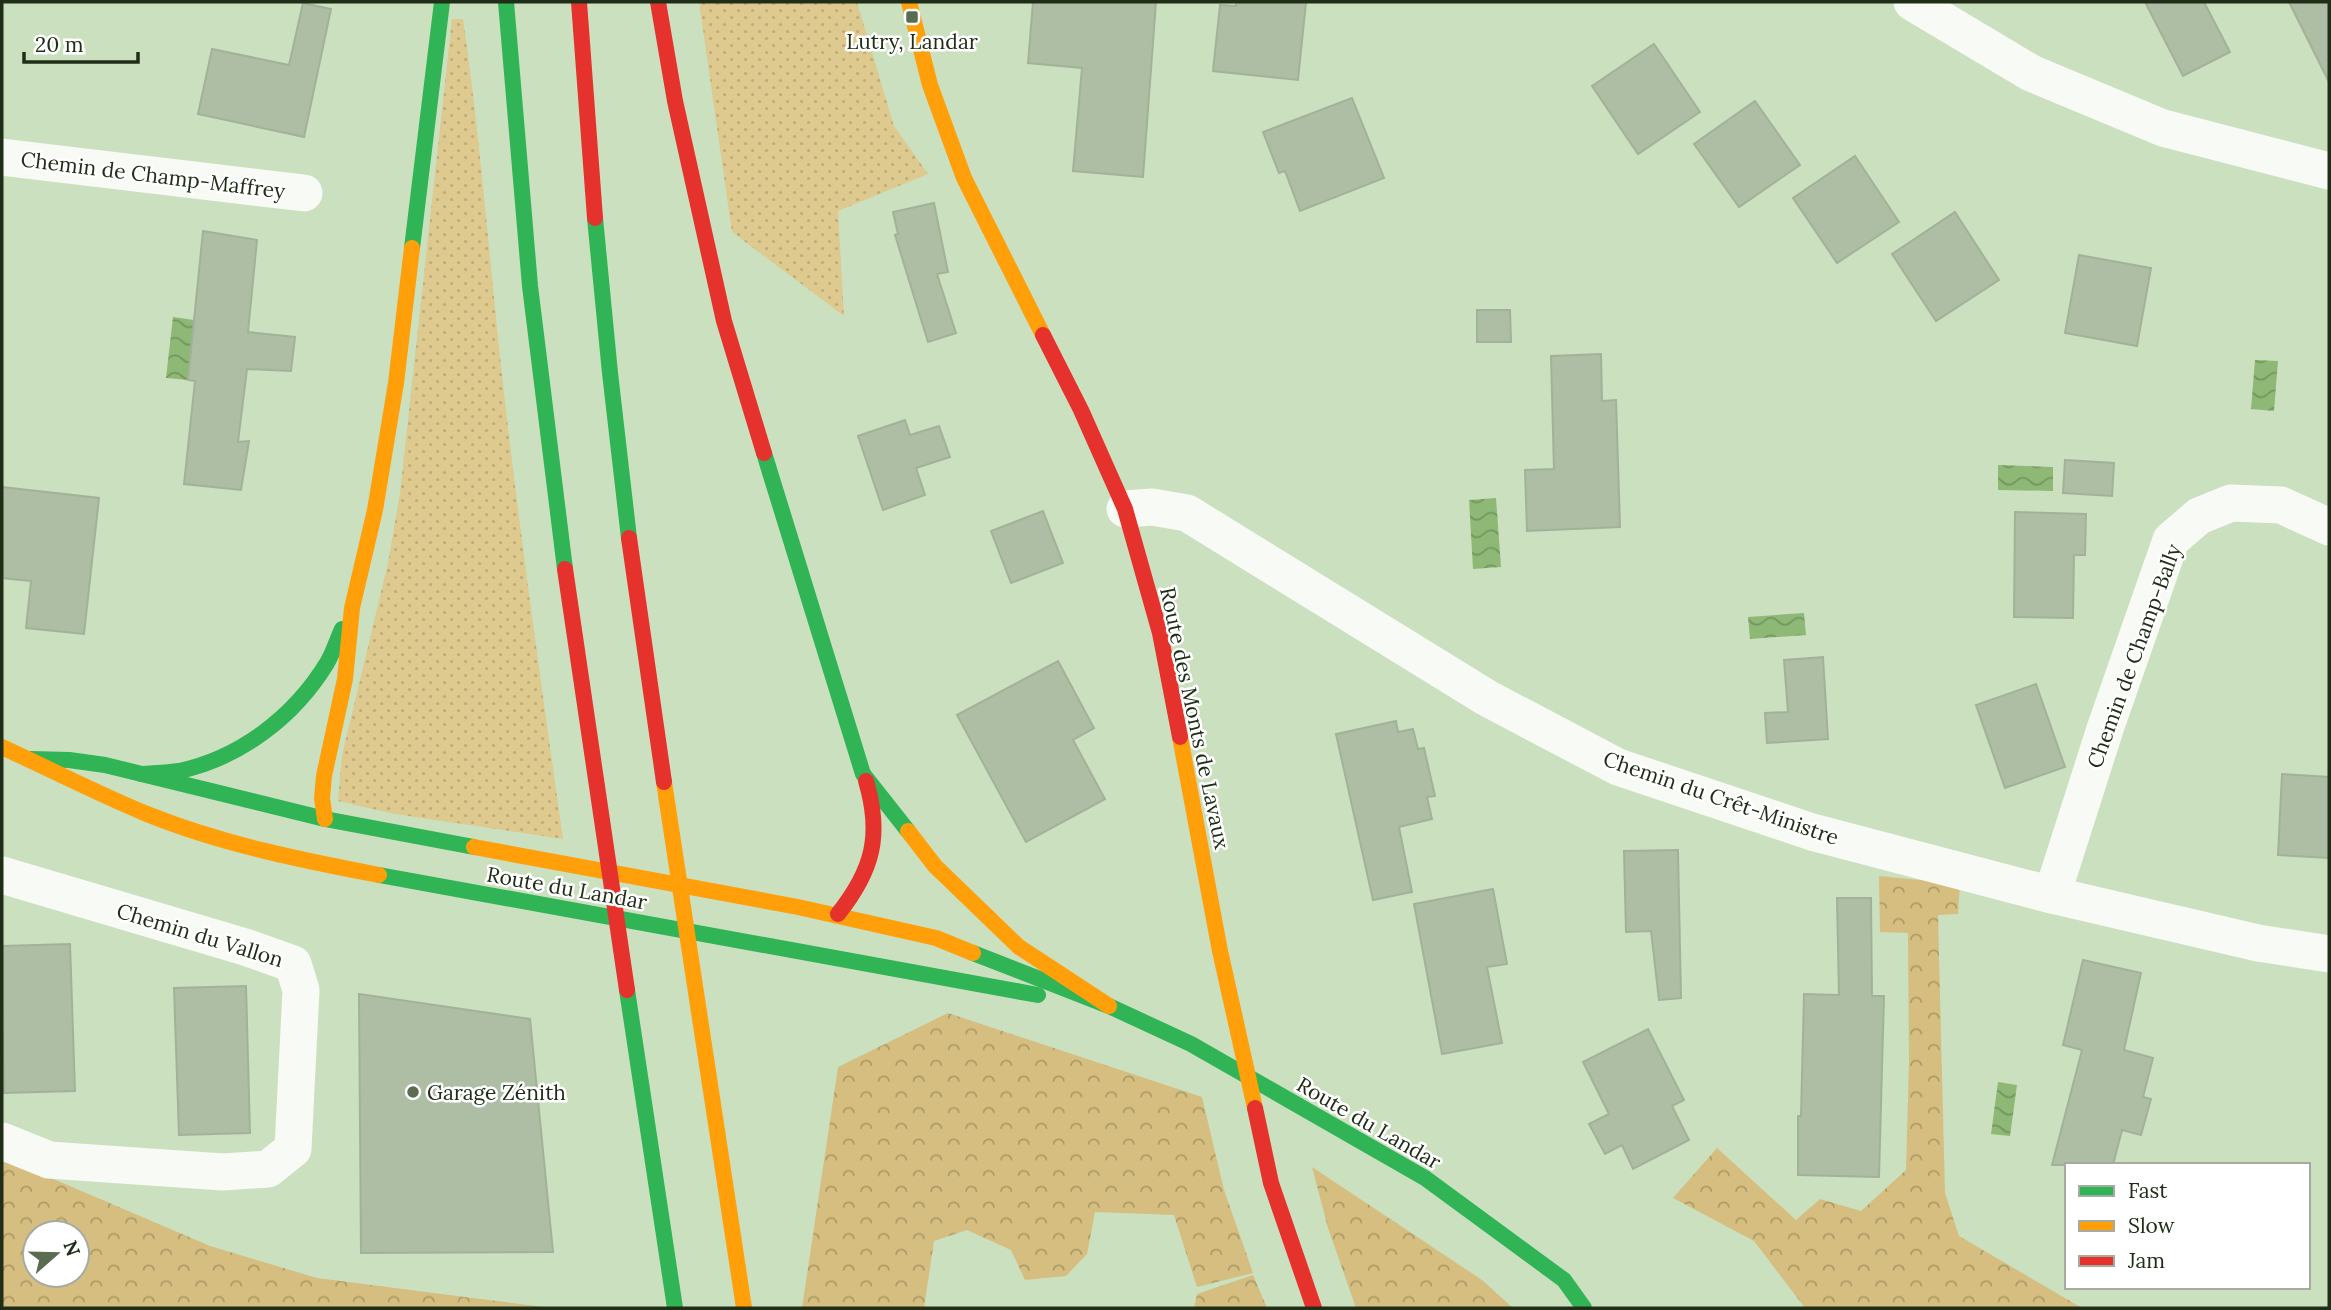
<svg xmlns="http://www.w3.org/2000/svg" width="2331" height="1310" viewBox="0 0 2331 1310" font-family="Lora,serif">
	<defs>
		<pattern id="grass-dots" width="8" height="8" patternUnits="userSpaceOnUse" patternTransform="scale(1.75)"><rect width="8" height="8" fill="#dec98f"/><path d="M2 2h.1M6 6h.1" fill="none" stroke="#bead7b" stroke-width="1.8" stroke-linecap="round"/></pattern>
		<pattern id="forest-crowns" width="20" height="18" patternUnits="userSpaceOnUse" patternTransform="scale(1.75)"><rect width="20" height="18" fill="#d5be7f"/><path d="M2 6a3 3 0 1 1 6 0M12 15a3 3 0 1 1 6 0" fill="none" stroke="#ac9b67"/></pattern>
		<pattern id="water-waves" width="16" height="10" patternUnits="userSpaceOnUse" patternTransform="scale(1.75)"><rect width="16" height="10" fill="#8eb875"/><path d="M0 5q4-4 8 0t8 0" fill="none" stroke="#74965f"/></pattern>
	</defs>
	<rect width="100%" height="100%" fill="#cbe0bf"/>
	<g fill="url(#grass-dots)">
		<polygon points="699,2 857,2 894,126 928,174 838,211 844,316 732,232"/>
		<path d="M452 19H463C481 143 490 268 504 393 521 542 542 690 563 839L395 814 338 801 342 755 388 563 400 493Z"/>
	</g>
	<g fill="url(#forest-crowns)" fill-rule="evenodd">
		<polygon points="1879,876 1960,884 1958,914 1938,915 1945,1193 1959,1236 2082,1308 1805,1308 1754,1241 1673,1198 1717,1148 1796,1220 1820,1199 1861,1211 1906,1170 1909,1061 1908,933 1880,932"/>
		<polygon points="948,1013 1202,1097 1224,1190 1253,1273 1197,1287 1174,1215 1095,1212 1087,1254 1066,1276 1025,1280 1011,1250 967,1230 934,1241 924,1308 802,1308 838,1067"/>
		<path d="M2 1157 210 1246 317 1278 552 1308H2ZM35 1233H77V1275H35Z"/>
		<polygon points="1312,1167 1482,1280 1513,1308 1356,1308 1328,1228"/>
		<polygon points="1253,1275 1267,1308 1194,1308 1197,1294"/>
	</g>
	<g fill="url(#water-waves)">
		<polygon points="173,317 194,320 188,380 166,378"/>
		<polygon points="2255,360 2278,361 2274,411 2251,409"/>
		<polygon points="1998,465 2053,467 2053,491 1998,490"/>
		<polygon points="1496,498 1501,567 1473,569 1469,500"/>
		<polygon points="1804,613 1806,635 1750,639 1748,617"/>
		<polygon points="1998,1082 2017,1085 2010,1136 1991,1134"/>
	</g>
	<g fill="#aebea5" stroke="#a2b298" stroke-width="2">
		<polygon points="1033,2 1156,2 1143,177 1073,171 1082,68 1028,63"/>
		<polygon points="1236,2 1306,2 1298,80 1213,71 1220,5 1236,6"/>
		<polygon points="2145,2 2204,2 2230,52 2183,76"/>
		<polygon points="2289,2 2329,2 2329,82"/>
		<polygon points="303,3 331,9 304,137 198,114 212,49 289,65"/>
		<polygon points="1654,44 1700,112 1638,154 1592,86"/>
		<polygon points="1352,98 1384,178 1300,211 1285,171 1279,173 1263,132"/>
		<polygon points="1755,101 1800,165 1739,207 1694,144"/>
		<polygon points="1855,156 1899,222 1837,263 1793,198"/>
		<polygon points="934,203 948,272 937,274 956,333 928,342 895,235 898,234 893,212"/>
		<polygon points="1955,212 1999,280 1936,321 1892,254"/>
		<polygon points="203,231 257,240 248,332 295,337 291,371 247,369 238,442 249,441 241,490 184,484 195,381 188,380"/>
		<polygon points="2079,255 2151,268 2137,346 2065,333"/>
		<polygon points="1477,310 1510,310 1511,342 1477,342"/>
		<polygon points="1601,354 1602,401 1616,400 1620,527 1527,531 1525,470 1554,469 1551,356"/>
		<polygon points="905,420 910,435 939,426 950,457 916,468 925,495 883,510 858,436"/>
		<polygon points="2065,460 2114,463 2112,496 2063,493"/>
		<polygon points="2,487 99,498 84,634 26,628 31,581 2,578"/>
		<polygon points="1043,511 1063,563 1011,583 991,531"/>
		<polygon points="2015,512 2086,514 2085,555 2074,555 2073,618 2014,617"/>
		<polygon points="1823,657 1828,739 1767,743 1765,713 1788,712 1784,660"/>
		<polygon points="1058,661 1094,728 1073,740 1105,799 1026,842 957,715"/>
		<polygon points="2036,684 2065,767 2005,788 1976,705"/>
		<polygon points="1396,721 1398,732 1413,729 1418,749 1424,748 1435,796 1427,797 1432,819 1399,827 1412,892 1373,900 1336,734"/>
		<polygon points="2282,774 2329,777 2329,858 2278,855"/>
		<polygon points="1678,850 1681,998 1659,1000 1651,931 1626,932 1624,851"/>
		<polygon points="1493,889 1507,964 1487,967 1502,1043 1442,1054 1414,904"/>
		<polygon points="1837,898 1871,898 1872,996 1884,996 1879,1177 1798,1175 1798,1116 1801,1116 1804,994 1839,995"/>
		<polygon points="70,944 75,1091 4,1093 2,946"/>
		<polygon points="2083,960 2141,973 2124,1050 2153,1058 2143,1097 2151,1099 2141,1135 2122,1130 2113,1165 2052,1165 2082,1050 2063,1045"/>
		<polygon points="246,986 250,1133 179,1135 174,988"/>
		<polygon points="359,994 530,1019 553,1252 361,1253"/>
		<polygon points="1648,1029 1684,1100 1672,1106 1689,1140 1633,1169 1622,1145 1605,1154 1589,1124 1609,1114 1583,1062"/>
	</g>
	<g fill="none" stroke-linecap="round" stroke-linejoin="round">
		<g stroke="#f7faf5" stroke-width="37">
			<polyline points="1912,2 2031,73 2163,128 2329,171"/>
			<polyline points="2,157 304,193"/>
			<polyline points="1125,509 1152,507 1187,513 1487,698 1618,767 1812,832 2052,895 2258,943 2329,954"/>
			<polyline points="2,875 245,947 293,964 301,990 293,1149 268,1169 223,1172 49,1160 2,1141"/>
			<polyline points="2052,895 2105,729 2171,540 2199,516 2231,503 2281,505 2329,527"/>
		</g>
		<g stroke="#30b455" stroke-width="16">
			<polyline points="506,2 530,286 565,569"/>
			<polyline points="595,218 610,373 629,538"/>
			<polyline points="412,248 442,2"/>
			<polyline points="764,453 863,774 908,831"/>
			<polyline points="31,759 69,760 105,765 325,819 474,847"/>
			<path d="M141 774C153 773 166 773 179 771 240 758 294 717 327 663 333 653 337 640 342 629"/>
			<polyline points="379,875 1038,995"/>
			<polyline points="973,953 1109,1006 1191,1044 1425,1178 1564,1280 1584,1308"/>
			<polyline points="627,990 675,1308"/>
		</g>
		<g stroke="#ff9f0a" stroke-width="16">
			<polyline points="909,2 930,85 964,178 1043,335"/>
			<polyline points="1180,737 1220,951 1255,1108"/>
			<path d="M2 747C50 769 98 794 147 814 221 844 301 860 379 875"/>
			<polyline points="664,782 744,1308"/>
			<polyline points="325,819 322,798 324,776 345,679 352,608 375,510 396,383 412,248"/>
			<polyline points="908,831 935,866 1019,947 1109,1006"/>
			<polyline points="474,847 798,907 936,938 973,953"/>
		</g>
		<g stroke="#e5322d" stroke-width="16">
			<polyline points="579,2 595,218"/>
			<polyline points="658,2 675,101 724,321 764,453"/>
			<polyline points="1043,335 1081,410 1125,509 1160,633 1180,737"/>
			<polyline points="629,538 664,782"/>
			<polyline points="565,569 627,990"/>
			<path d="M838 914C873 870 882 835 866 781"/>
			<polyline points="1255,1108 1271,1183 1314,1308"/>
		</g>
	</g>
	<g fill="#5c6c52" stroke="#fff" stroke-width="2.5">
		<rect x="905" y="10" width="14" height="14" rx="3.5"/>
		<circle cx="413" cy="1092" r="7"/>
	</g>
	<g text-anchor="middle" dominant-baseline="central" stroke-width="5" stroke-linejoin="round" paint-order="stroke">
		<g font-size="21" fill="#202e17" stroke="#fff">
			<text x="912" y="41">Lutry, Landar</text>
			<text x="427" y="1092" text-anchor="start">Garage Zénith</text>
		</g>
		<g font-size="21" fill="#202e17" stroke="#fff">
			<text transform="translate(153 175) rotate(7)">Chemin de Champ-Maffrey</text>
			<text transform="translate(2134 656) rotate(-70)">Chemin de Champ-Bally</text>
			<text transform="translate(1195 718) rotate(78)">Route des Monts de Lavaux</text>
			<text transform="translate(1721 798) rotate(19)">Chemin du Crêt-Ministre</text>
			<text transform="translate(567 888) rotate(10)">Route du Landar</text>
			<text transform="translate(200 935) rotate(17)">Chemin du Vallon</text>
			<text transform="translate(1369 1123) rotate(30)">Route du Landar</text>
		</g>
	</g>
	<rect width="2331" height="1310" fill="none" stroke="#202e17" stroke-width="7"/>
	<rect x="2065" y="1163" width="245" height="126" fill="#ffffff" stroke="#a6aba2" stroke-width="2"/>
	<rect x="2079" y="1186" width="35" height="10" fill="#30b455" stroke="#a6aba2" stroke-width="2"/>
	<text x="2128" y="1198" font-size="21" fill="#202e17">Fast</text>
	<rect x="2079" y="1221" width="35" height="10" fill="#ff9f0a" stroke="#a6aba2" stroke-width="2"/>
	<text x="2128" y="1233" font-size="21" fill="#202e17">Slow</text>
	<rect x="2079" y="1256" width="35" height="10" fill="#e5322d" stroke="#a6aba2" stroke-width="2"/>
	<text x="2128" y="1268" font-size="21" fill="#202e17">Jam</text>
	<g transform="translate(56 1254) rotate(70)"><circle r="33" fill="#ffffff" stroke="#a6aba2" stroke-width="2"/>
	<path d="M0-5L12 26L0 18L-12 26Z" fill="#5c6c52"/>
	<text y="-10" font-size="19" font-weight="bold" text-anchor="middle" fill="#202e17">N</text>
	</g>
	<path d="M24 52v10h114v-10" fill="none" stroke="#202e17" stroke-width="3.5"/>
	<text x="35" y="52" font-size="21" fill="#202e17" stroke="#ffffff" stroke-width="5" paint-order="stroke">20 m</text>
</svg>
